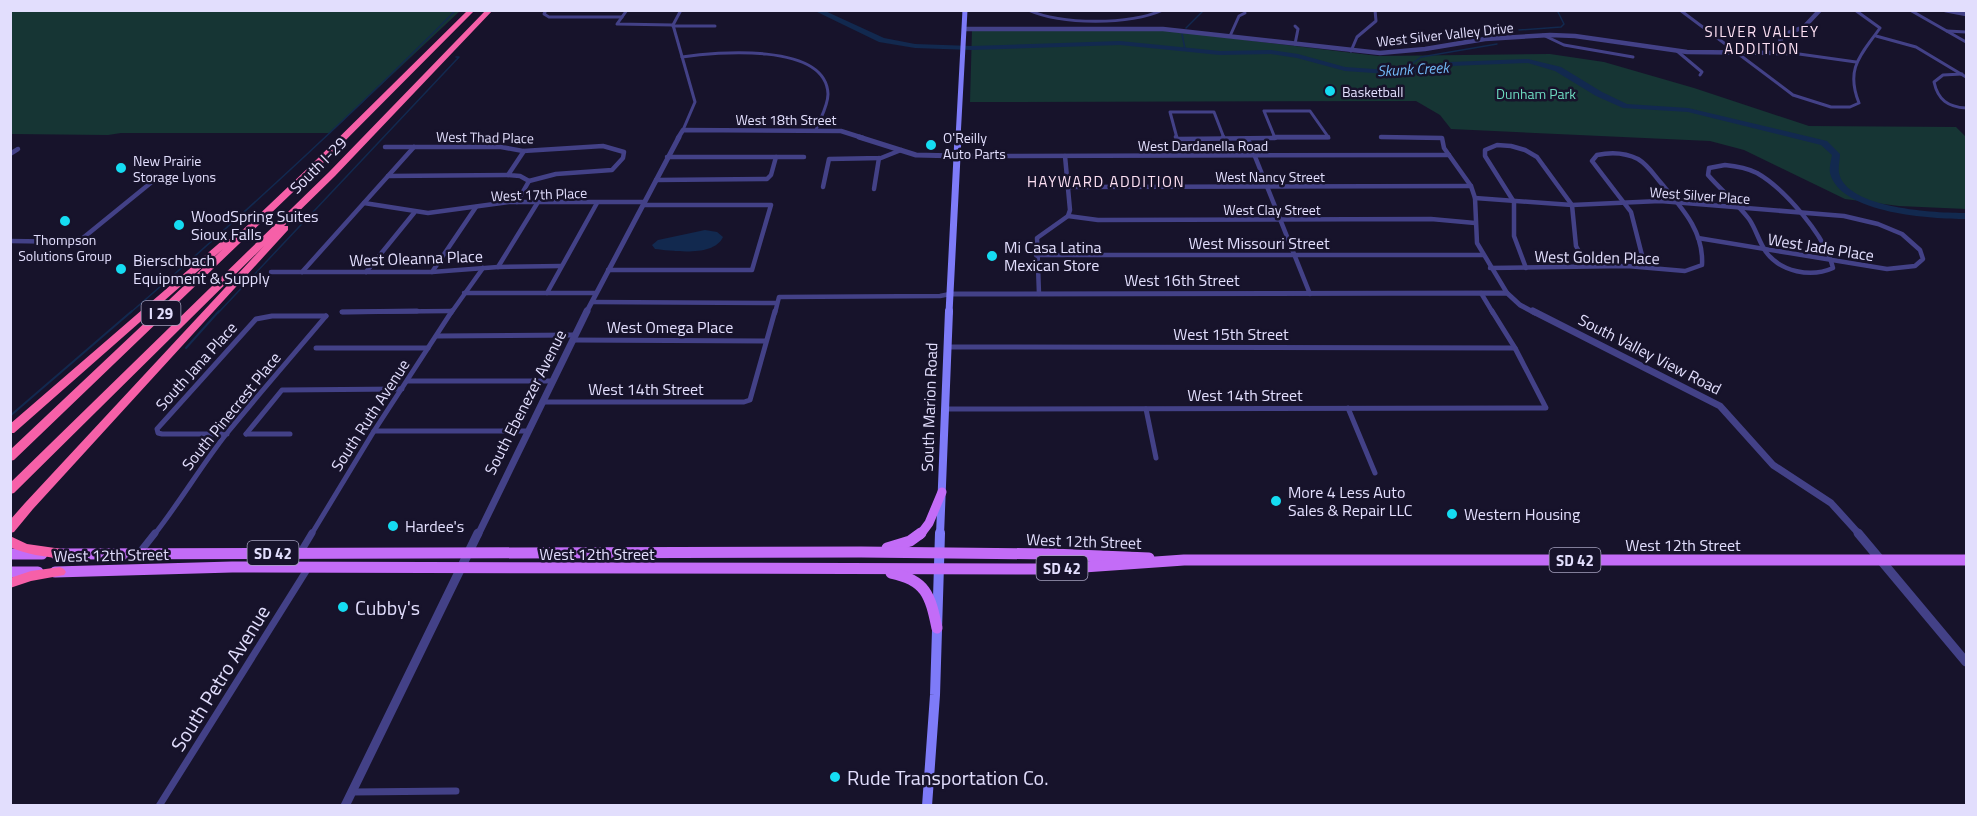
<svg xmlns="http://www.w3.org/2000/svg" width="1977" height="816" viewBox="0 0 1977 816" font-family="'Titillium Web',sans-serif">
	<rect width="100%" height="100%" fill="#17132b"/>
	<g fill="#163534">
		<polygon points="11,11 460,11 330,133 121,133 108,135 11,134"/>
		<polygon points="972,30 1163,30 1378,56 1550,54 1604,62 1694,88 1809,126 1956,127 1966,137 1966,209 1899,206 1845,199 1744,150 1710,141 1451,129 1440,115 1416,101 970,102"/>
	</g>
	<path fill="#12294f" d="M705 230 717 232 723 237C714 257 674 251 655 249L652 245 658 240Z"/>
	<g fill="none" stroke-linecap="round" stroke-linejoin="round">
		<g stroke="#12294f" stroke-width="1.5">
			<polyline points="1186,28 1204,10"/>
			<polyline points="1519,30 1561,27 1564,24 1557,10"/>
			<polyline points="1182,34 1185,49"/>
			<polyline points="1401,72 1421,57 1497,44"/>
			<path d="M130 313C243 215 351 116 456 10"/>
			<polyline points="218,313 459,57 456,57"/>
		</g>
		<g stroke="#12294f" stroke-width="2">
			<polyline points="186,348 219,311"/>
			<polyline points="10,416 132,311"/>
		</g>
		<path fill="#12294f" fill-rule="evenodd" d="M813 10H823L884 38 915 44 972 46 1120 41 1220 51 1271 50 1298 54 1345 67 1388 70 1417 69 1450 62 1528 59 1561 67 1602 92 1627 104 1688 108 1827 141 1840 154C1840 159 1838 167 1839 173 1846 209 1937 213 1966 213V219C1933 219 1840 214 1830 173 1829 168 1831 160 1832 155L1821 145 1688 112 1623 108 1596 96 1555 71 1528 63 1450 66 1417 73 1388 74 1345 71 1297 58 1271 54 1220 55 1120 45 972 50 915 48 879 42Z"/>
		<g stroke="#434187" stroke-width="3">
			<polyline points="546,10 544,14 549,17 622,17"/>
			<polyline points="627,10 617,24 673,25"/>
			<polyline points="681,10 673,25 695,102 683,130"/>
			<path d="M1028 10C1062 25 1129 25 1163 10"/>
			<path d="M1680 10 1793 95 1831 107H1850L1859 103C1845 68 1861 55 1880 28L1855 10"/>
			<polyline points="1910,10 1966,42"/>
			<polyline points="673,26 715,26"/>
			<polyline points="1295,26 1298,29 1295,44"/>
			<polyline points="1947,31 1966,32"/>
			<polyline points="1543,35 1564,45 1633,57"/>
			<polyline points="1230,36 1239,16 1245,13"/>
			<polyline points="1876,36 1916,47 1966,77"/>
			<polyline points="1351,51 1357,37 1376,21 1375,10"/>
			<polyline points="1677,51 1702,72 1700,75"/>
			<polyline points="1792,53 1856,62"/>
			<path d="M682 57C715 52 826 42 828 94 828 106 820 119 816 130"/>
			<path d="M1962 74 1943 75 1934 82C1938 100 1948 107 1966 108"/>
			<polygon points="1264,111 1310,111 1329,138 1275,138"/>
			<polyline points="1381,137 1442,138"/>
			<polyline points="1177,138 1170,112 1214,112 1224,138"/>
			<polyline points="1271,138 1275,138"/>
		</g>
		<g stroke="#434187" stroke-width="4.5">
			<polyline points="1176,137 1177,139 1275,138"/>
			<polyline points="1223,137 1224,139"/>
			<polyline points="1274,137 1328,137"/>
			<polyline points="1381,137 1442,138 1444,148 1471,186 1475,198 1477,243 1507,293"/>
			<polyline points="1248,139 1310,294"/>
			<polyline points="385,147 501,147 523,151 603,146 624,152 623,158 612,170 556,174 529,181"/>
			<polyline points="10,154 18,149"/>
			<polyline points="958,156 1449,155"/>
			<polyline points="667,157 804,157"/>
			<path d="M1725 165C1736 166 1747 168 1757 173 1785 189 1826 237 1833 268 1811 278 1781 272 1766 252 1759 242 1756 229 1749 219 1737 203 1721 190 1708 175L1709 168Z"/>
			<polyline points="388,176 508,175"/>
			<polyline points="656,180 767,179 771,175 776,157"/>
			<polyline points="823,187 829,159 881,158 901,150"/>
			<polyline points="1069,187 1471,186"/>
			<polyline points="874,189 879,158"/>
			<polyline points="1475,198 1572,205 1660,201 1844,216 1878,224 1902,234 1920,250 1923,259 1915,266 1887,269 1698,238"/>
			<polyline points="517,202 529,181 520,176 508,175 524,151"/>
			<polyline points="364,203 428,213 509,202 645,202"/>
			<polyline points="1068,216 1098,220 1431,219 1475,223"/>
			<polyline points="10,241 78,242 153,181"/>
			<polyline points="1036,255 1483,255"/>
			<polyline points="498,267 538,202"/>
			<path d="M1490 268 1627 266 1685 271 1702 265C1704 231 1682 208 1661 183 1654 175 1648 165 1638 159 1626 153 1611 152 1597 155L1592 161 1631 212 1645 267"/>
			<polyline points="1526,268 1514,236 1514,202 1485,156 1485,150 1497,145 1511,146 1525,150 1537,157 1572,205 1576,246 1587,266"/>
			<polyline points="608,270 752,270 771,205 644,205"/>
			<polyline points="271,272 432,272 498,267 561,266"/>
			<polyline points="302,272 414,147"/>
			<polyline points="366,272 414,213"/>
			<polyline points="432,272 476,207"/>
			<polyline points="464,293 596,293"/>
			<polyline points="547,293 597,203"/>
			<polyline points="1481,293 1493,313"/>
			<polyline points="1039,294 1037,238 1068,216 1070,210 1065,156"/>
			<polyline points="592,302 776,303"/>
			<polyline points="342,312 452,311"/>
			<polyline points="451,313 483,268"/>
			<polyline points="775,313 779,297 940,296 950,294"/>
		</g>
		<g stroke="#434187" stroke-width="5">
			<polyline points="342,312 417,311"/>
			<polyline points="437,336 575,335"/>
			<polyline points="573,340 766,341"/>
			<polyline points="948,347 1515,348"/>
			<polyline points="316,348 428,348"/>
			<polyline points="408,381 553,381"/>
			<polyline points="542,402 744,402 750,400 775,311"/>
			<polyline points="1348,408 1375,473"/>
			<polyline points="944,409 1546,408 1515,348 1492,311"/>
			<polyline points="1146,409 1156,458"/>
			<polyline points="374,431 528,431"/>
			<polyline points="227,434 162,434 158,433 157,429 256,319 272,316 326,316"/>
			<polyline points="246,434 282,390 402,389"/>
			<polyline points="246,434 290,434"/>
			<path d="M154 535C180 502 201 466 227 433 259 394 293 355 326 316"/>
			<polyline points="311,535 374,431 452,311"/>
		</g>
		<g stroke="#434187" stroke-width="7">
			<polyline points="140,552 155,533"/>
			<polyline points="300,553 312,533"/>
			<polyline points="352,792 456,791"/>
			<polyline points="159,806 308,568"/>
		</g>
		<g stroke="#434187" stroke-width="4.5">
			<polyline points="1945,10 1966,14"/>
			<polyline points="964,29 1163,29 1380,53 1425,49 1485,39 1550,35 1575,36 1687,52 1792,53"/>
			<polyline points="1792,53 1781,44 1780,36 1804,27 1820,10"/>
			<polyline points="678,138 683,130 841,131 863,138"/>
		</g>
		<g stroke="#434187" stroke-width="5">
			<polyline points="859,137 916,155 958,156"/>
			<polyline points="950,294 1507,293 1520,305 1535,313"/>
			<polyline points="586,313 679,137"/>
		</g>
		<g stroke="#434187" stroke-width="7">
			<polyline points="1533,311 1720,406 1773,465 1831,503 1860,535"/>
			<polyline points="478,535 587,311"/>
		</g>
		<g stroke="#434187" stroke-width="9">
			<polyline points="1858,533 1966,662"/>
			<polyline points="345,806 478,533"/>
		</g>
		<polyline stroke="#7e7bf8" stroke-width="5" points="958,138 965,10"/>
		<polyline stroke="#7e7bf8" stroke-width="7" points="949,313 958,137"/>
		<polyline stroke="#7e7bf8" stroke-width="8" points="940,535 949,311"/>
		<polyline stroke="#7e7bf8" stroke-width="10" points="927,806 935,695 940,533"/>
		<polyline stroke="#c36cf7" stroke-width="9" points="920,535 929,523 942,492"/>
		<g stroke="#c36cf7" stroke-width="11">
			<polyline points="887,548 910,541 921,533"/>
			<polyline points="10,554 42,554"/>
			<polyline points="56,554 861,552 1052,554 1149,558"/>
			<polyline points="10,572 38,572"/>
			<polyline points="55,572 232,567 1055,569 1184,560 1966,560"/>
			<path d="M891 573C926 580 930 595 937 628"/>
		</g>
		<g fill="#f660a8" fill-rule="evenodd">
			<polygon points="468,10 475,10 315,171 14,460 10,461 10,450 223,249 14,433 10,433 10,424 224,239 230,239 231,241 309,167"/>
			<polygon points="486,10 493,10 335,176 284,226 288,226 288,230 33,509 14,532 10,533 10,520 25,503 264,246 14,493 10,494 10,483 329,172"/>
			<path d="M10 536 27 544 62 549 66 551 68 554 66 557 62 559C44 556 27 555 10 547Z"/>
			<polygon points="60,567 64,569 66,572 64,575 31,581 10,588 10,578 31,571"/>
		</g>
	</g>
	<g fill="#15dcf2" stroke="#17132b" stroke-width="2">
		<circle cx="1330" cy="91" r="6"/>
		<circle cx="931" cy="145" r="6"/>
		<circle cx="121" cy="168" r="6"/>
		<circle cx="65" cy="221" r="6"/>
		<circle cx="179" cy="225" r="6"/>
		<circle cx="992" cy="256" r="6"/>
		<circle cx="121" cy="269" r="6"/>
		<circle cx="1276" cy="501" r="6"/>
		<circle cx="1452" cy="514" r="6"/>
		<circle cx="393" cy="526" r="6"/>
		<circle cx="343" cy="607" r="6"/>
		<circle cx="835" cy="777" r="6"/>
	</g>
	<g text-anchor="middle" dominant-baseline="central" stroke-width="5" stroke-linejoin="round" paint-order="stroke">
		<g font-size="14" fill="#e2defd" stroke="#17132b">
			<text transform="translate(1445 34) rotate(-6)">West Silver Valley Drive</text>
			<text x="786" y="119">West 18th Street</text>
			<text transform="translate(485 137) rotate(1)">West Thad Place</text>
			<text x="1203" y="145">West Dardanella Road</text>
			<text x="1270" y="176">West Nancy Street</text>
			<text transform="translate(539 194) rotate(-2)">West 17th Place</text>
			<text transform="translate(1700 195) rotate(4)">West Silver Place</text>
			<text x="1272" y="209">West Clay Street</text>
		</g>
		<g font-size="14" fill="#e2defd" stroke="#17132b" text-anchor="start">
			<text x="1342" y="91">Basketball</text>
			<text x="943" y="137">O'Reilly<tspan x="943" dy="16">Auto Parts</tspan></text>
			<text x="133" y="160">New Prairie<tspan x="133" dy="16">Storage Lyons</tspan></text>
			<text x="65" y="239" text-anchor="middle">Thompson<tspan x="65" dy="16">Solutions Group</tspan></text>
		</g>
		<g font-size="14" fill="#6ddbc0" stroke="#17132b">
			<text x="1536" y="93">Dunham Park</text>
		</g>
		<g font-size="15" letter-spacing="1.5" fill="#fde0f3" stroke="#17132b">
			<text x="1762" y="31">SILVER VALLEY<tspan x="1762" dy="17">ADDITION</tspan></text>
			<text x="1106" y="181">HAYWARD ADDITION</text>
		</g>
		<g font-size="15" font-style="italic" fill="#72b9f7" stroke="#17132b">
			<text transform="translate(1413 69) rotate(-3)">Skunk Creek</text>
		</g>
		<g fill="#17132b" stroke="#a5a1be" stroke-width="1.5">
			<rect x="141.5" y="301" width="39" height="24" rx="4.5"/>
			<rect x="247.5" y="541" width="51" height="24" rx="4.5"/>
			<rect x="1549.5" y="548" width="51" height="24" rx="4.5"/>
			<rect x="1036.5" y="556" width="51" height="24" rx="4.5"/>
		</g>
		<g font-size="15" font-weight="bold" fill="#e2defd">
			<text x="161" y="313">I 29</text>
			<text x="273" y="553">SD 42</text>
			<text x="1575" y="560">SD 42</text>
			<text x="1062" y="568">SD 42</text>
		</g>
		<g font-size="16" fill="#e2defd" stroke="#17132b">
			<text transform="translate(318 165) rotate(-45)">South I-29</text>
			<text x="1259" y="243">West Missouri Street</text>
			<text transform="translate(1821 247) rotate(9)">West Jade Place</text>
			<text transform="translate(1597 257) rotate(1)">West Golden Place</text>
			<text transform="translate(416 258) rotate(-2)">West Oleanna Place</text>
			<text x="1182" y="280">West 16th Street</text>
			<text x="670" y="327">West Omega Place</text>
			<text x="1231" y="334">West 15th Street</text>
			<text transform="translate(1650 354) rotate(27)">South Valley View Road</text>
			<text transform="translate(196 366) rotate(-48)">South Jana Place</text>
			<text x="646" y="389">West 14th Street</text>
			<text x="1245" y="395">West 14th Street</text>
			<text transform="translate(525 402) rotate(-63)">South Ebenezer Avenue</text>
			<text transform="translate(929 407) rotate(-88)">South Marion Road</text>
			<text transform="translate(231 411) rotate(-51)">South Pinecrest Place</text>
			<text transform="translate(370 415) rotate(-57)">South Ruth Avenue</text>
			<text transform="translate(1084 541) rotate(2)">West 12th Street</text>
			<text x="1683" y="545">West 12th Street</text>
			<text x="597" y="554">West 12th Street</text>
			<text transform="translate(111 555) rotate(-1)">West 12th Street</text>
		</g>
		<g font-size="16" fill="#e2defd" stroke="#17132b" text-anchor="start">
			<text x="191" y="216">WoodSpring Suites<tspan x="191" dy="18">Sioux Falls</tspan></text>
			<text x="1004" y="247">Mi Casa Latina<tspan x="1004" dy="18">Mexican Store</tspan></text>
			<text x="133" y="260">Bierschbach<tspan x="133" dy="18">Equipment &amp; Supply</tspan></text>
			<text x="1288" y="492">More 4 Less Auto<tspan x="1288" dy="18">Sales &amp; Repair LLC</tspan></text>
			<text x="1464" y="514">Western Housing</text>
			<text x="405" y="526">Hardee's</text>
		</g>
		<g font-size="20" fill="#e2defd" stroke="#17132b" text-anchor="start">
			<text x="355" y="607">Cubby's</text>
			<text x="847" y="777">Rude Transportation Co.</text>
		</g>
		<g font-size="20" fill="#e2defd" stroke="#17132b">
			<text transform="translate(220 678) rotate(-58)">South Petro Avenue</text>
		</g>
	</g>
	<rect width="1977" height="816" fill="none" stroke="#e2defd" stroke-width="24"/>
</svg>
